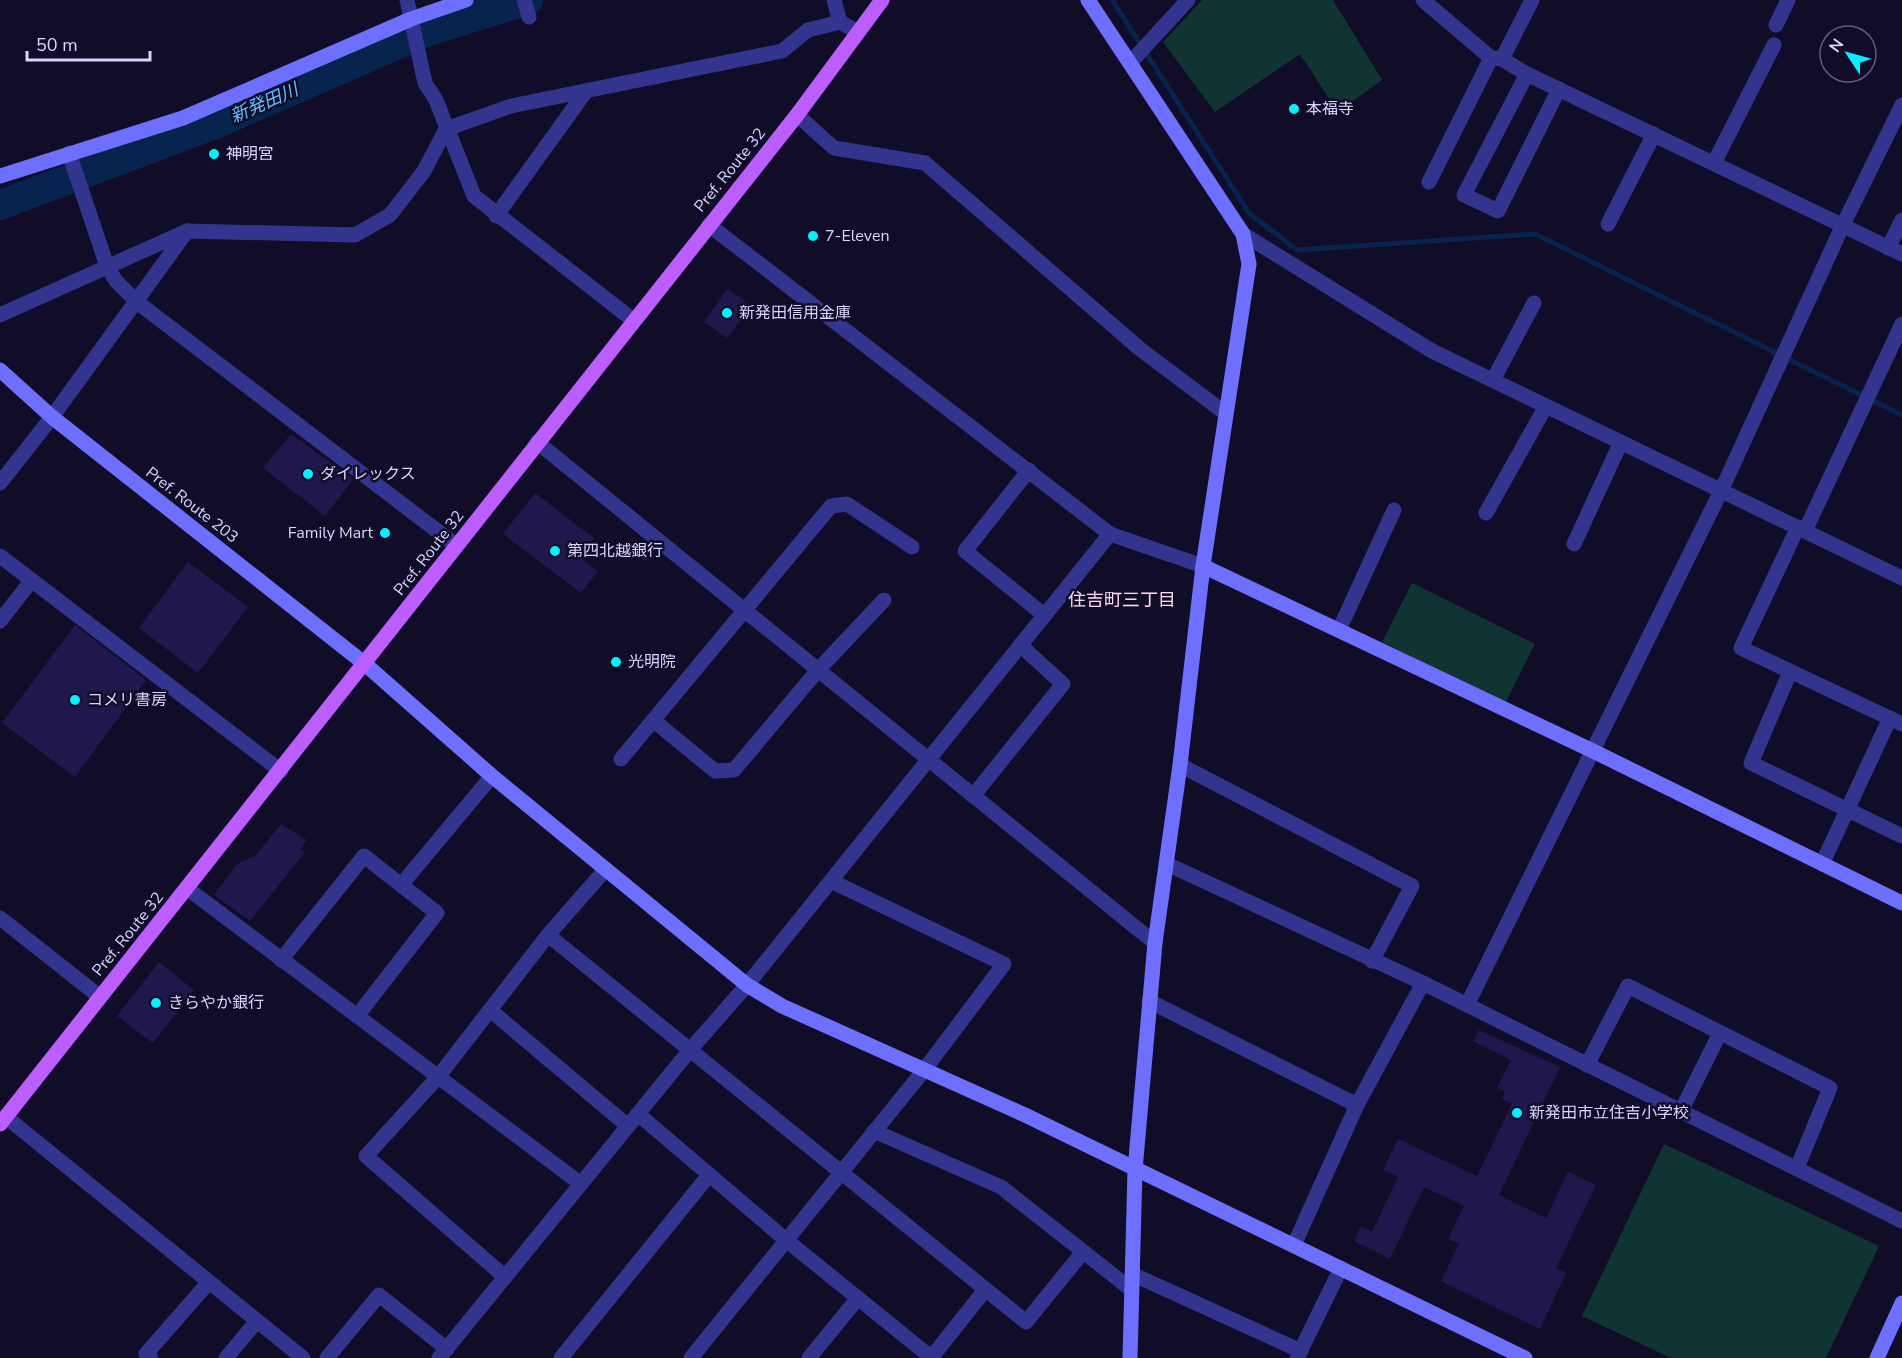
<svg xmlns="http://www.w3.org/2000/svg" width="1902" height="1358" viewBox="0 0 1902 1358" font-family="'Nunito Sans','Noto Sans JP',sans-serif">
	<rect width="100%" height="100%" fill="#110d29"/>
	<g fill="#103431">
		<polygon points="1202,0 1333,0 1382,80 1338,112 1300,54 1215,112 1163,42"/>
		<polygon points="1412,583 1535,644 1505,704 1382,642"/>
		<polygon points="1664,1144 1879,1246 1826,1358 1671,1358 1582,1316"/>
	</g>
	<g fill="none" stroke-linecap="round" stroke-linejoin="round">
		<polyline stroke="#07244f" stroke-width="5" points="1112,0 1249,213 1297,250 1535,234 1902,415"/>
		<polyline stroke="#07244f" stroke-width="30" points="0,205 215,124 426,32 528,0"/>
	</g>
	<g fill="#20174c">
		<polygon points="727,289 751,305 728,338 704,322"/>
		<polygon points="291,434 353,479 325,516 263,468"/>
		<polygon points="535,493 594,538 579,557 598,571 581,593 503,534"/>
		<polygon points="188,562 248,607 198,673 139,628"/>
		<polygon points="75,625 146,680 75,777 2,723"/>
		<polygon points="281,824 307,840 300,849 305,852 250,921 214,895 237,864 256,855"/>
		<polygon points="159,962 194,990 153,1043 117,1016"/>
		<polygon points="1479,1030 1560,1067 1499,1195 1546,1218 1568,1172 1596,1185 1556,1268 1566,1273 1540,1329 1441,1281 1459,1244 1448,1239 1464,1206 1424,1187 1390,1259 1354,1241 1361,1226 1372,1232 1398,1177 1383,1170 1398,1139 1477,1176 1512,1104 1502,1099 1505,1092 1497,1088 1511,1060 1473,1041"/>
	</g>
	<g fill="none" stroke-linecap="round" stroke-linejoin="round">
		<polyline stroke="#23c6b5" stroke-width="3" stroke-dasharray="3 4.5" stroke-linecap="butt" points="251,106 256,120"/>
		<g stroke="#33348d" stroke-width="15">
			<polyline points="407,0 425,83 436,100 474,196 633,320"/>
			<polyline points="524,0 529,17"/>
			<polyline points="834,0 840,22"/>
			<polyline points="1423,0 1491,58 1502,59 1527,74 1902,254"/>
			<polyline points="1776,25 1788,0"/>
			<polyline points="1502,59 1532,0"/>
			<polyline points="1130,63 1188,0"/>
			<polyline points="1527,74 1464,195 1498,211 1559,89"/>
			<polyline points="797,115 834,148 925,163 1140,349 1225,413"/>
			<polyline points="69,153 107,266 116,281 137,302 457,546"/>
			<polyline points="1714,163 1774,45"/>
			<polyline points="1429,182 1491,58"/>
			<polyline points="496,216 586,91"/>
			<polyline points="1608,224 1654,134"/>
			<polyline points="709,225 1110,534 1203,566"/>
			<polyline points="1243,234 1432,351 1902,578"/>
			<polyline points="1888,248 1902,220"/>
			<polyline points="0,315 187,231 355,235 390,215 424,171 446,129 511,106 782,51 808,30 840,22 858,32"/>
			<polyline points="1493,380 1534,303"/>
			<polyline points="537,442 1155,943"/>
			<polyline points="1029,470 965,551 1044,615"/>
			<polyline points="0,483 52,417 187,231"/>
			<polyline points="1486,513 1546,406"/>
			<polyline points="1798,527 1741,648 1902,724"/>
			<polyline points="1805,531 1902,324"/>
			<polyline points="1574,544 1621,442"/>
			<polyline points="0,556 281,771"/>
			<polyline points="0,621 32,580"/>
			<polyline points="1339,630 1394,510"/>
			<polyline points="1790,672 1751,763 1902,836"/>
			<polyline points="653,720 715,771 734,770 818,670 884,600"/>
			<polyline points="621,759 831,506 847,504 912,547"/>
			<polyline points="1180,765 1412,886 1372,961"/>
			<polyline points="973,796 1063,684 1020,645"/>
			<polyline points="1167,864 1423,983 1902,1221"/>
			<polyline points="1822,864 1890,718"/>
			<polyline points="401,885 492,776"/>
			<polyline points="188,889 581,1184"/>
			<polyline points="0,918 100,997"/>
			<polyline points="548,935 1026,1322 1083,1252"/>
			<polyline points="281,960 364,856 437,913 357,1016"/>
			<polyline points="1149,1001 1357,1105"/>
			<polyline points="1467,1005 1721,491 1842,227 1902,105"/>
			<polyline points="490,1010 628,1126"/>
			<polyline points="1587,1065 1628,986 1830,1088 1797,1168"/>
			<polyline points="1681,1111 1720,1033"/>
			<polyline points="638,1114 786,1240 932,1358"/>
			<polyline points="6,1117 303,1358"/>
			<polyline points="874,1131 1001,1187 1132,1290"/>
			<polyline points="1294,1245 1357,1105 1423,983"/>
			<polyline points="1132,1274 1301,1351"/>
			<polyline points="505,1277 366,1156 438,1077 548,935 605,870"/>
			<polyline points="151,1358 146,1354 209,1282"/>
			<polyline points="226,1358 257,1321"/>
			<polyline points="327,1358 379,1295 447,1349"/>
			<polyline points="439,1358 690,1050 747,985 1110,534"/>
			<polyline points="561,1358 709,1175"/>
			<polyline points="691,1358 925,1069 1004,964 831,881"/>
			<polyline points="809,1358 858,1298"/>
			<polyline points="931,1358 985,1290"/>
			<polyline points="1297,1358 1341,1268"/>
		</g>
		<g stroke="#6d70ff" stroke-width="15">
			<polyline points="1088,0 1243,234 1249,264 1203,566 1180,765 1155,943 1135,1170 1130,1358"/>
			<polyline points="0,176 183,118 411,19 466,0"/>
			<polyline points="0,370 52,417 365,664 492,776 747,985 782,1006 1025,1115 1525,1358"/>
			<polyline points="1203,566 1593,751 1902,903"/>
			<polyline points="1877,1358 1902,1303"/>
		</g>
		<polyline stroke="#bb5dff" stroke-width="15" points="0,1124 797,115 882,0"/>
	</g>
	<g fill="#02f1ff" stroke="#110d29" stroke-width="2">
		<circle cx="1294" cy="109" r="6"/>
		<circle cx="214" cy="154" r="6"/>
		<circle cx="813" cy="236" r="6"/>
		<circle cx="727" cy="313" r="6"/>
		<circle cx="308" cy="474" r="6"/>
		<circle cx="385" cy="533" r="6"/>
		<circle cx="555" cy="551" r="6"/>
		<circle cx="616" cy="662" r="6"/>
		<circle cx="75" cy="700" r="6"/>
		<circle cx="156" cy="1003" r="6"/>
		<circle cx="1517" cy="1113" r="6"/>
	</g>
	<g text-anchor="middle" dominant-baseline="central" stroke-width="5" stroke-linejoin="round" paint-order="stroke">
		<g font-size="16" fill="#d8d6ff" stroke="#110d29" text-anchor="start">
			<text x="1306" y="109">本福寺</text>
			<text x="226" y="154">神明宮</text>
			<text x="825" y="236">7-Eleven</text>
			<text x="739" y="313">新発田信用金庫</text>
			<text x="320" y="474">ダイレックス</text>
			<text x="373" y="533" text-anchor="end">Family Mart</text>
			<text x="567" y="551">第四北越銀行</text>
			<text x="628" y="662">光明院</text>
			<text x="87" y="700">コメリ書房</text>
			<text x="168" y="1003">きらやか銀行</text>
			<text x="1529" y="1113">新発田市立住吉小学校</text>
		</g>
		<g font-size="16" fill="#d8d6ff" stroke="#110d29">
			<text transform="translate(730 170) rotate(-51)">Pref. Route 32</text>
			<text transform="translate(192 505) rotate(38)">Pref. Route 203</text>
			<text transform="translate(429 553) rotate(-52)">Pref. Route 32</text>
			<text transform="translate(128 934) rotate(-51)">Pref. Route 32</text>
		</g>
		<g font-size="18" font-style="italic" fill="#64beff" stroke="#110d29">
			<text transform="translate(264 103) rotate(-24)">新発田川</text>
		</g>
		<g font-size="18" fill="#ffd8f2" stroke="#110d29">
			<text x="1122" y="600">住吉町三丁目</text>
		</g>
	</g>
	<g transform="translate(1848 54) rotate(306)"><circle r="28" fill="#110d29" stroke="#615d7f" stroke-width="1.5"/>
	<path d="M0-4.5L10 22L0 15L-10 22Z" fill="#02f1ff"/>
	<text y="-9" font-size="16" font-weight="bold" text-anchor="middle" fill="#d8d6ff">N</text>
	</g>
	<path d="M27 51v9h123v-9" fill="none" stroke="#d8d6ff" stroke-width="3"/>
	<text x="36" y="51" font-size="18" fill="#d8d6ff" stroke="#110d29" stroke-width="4.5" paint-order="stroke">50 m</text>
</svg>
